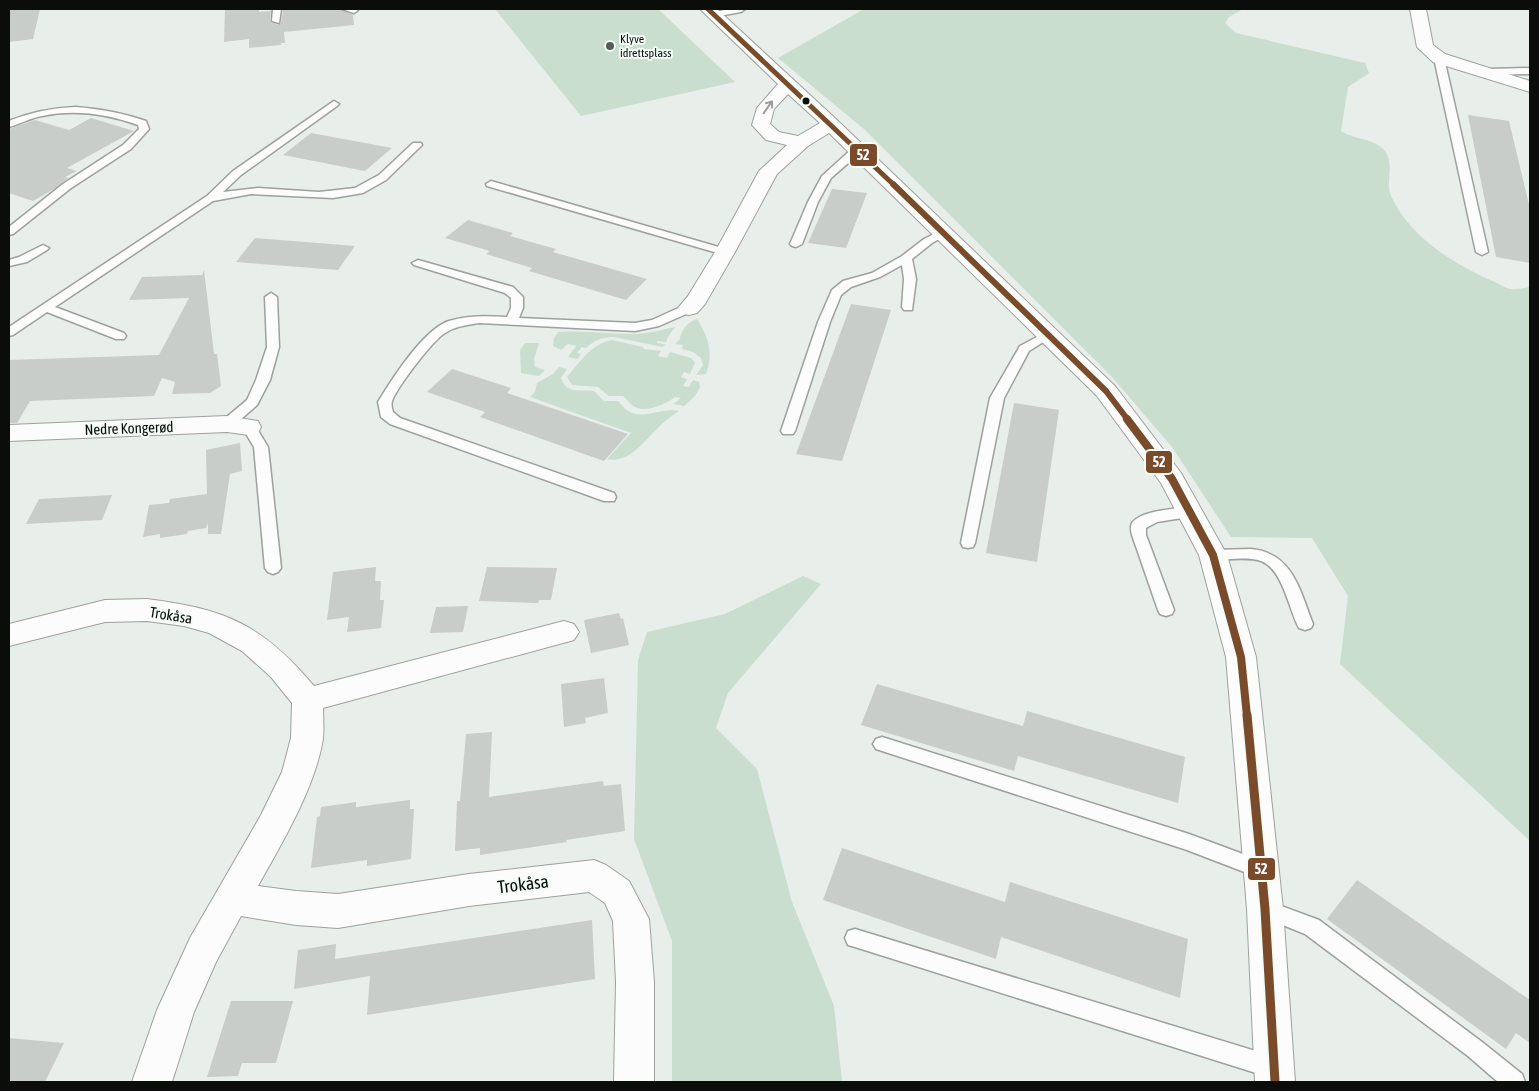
<svg xmlns="http://www.w3.org/2000/svg" width="1539" height="1091" viewBox="0 0 1539 1091" font-family="'Asap Condensed',sans-serif">
	<rect width="100%" height="100%" fill="#e8eee9"/>
	<g fill="#c9decf">
		<polygon points="495,9 658,9 735,82 581,116"/>
		<path d="M864 9H1243L1229 17 1225 23 1236 33 1365 63 1369 73 1348 87 1341 131C1354 140 1375 138 1385 151 1395 165 1385 183 1391 196 1409 236 1452 263 1490 280 1497 282 1504 288 1511 289 1517 290 1525 288 1530 287V841L1340 664 1348 596 1312 538 1231 537 1172 447 1112 377 864 129 778 58Z"/>
		<path d="M697 319C708 336 714 354 706 374L696 375 703 365 701 358 693 352 682 349 683 345 675 344 680 339C680 331 689 321 697 319Z"/>
		<path d="M675 327 668 337 666 342 657 341V343L665 344 663 347 614 337C603 337 594 340 586 348L582 347 577 353 581 354 577 359 568 357 576 346 568 344 561 350 553 346 554 338 558 332C583 330 607 334 633 334 648 334 661 330 675 327Z"/>
		<path d="M612 340 643 347 644 349 661 351 658 356 667 358 670 352 691 358 695 363 690 374 684 372 681 377 687 379 683 386 689 387 693 380 699 382 700 387 695 396 684 406 673 404 681 398 675 397C666 404 643 415 632 405 628 402 627 399 623 396H609L598 387 572 385 567 377C580 362 591 344 612 340Z"/>
		<polygon points="525,343 539,343 534,359 535,367 545,370 539,376 521,373 520,350"/>
		<path d="M559 367 567 369 561 378C567 395 580 389 594 391L604 401H618C621 404 624 408 627 410 642 422 663 406 679 411 672 416 664 421 658 428 644 441 629 464 607 459L631 433 530 397 535 392 537 383 553 374Z"/>
		<polygon points="803,576 821,584 728,693 716,728 757,769 792,902 834,1006 842,1082 672,1082 672,941 634,839 638,660 647,632 725,614"/>
	</g>
	<g fill="#c9cdca">
		<polygon points="23,9 40,9 33,39 9,42 9,10"/>
		<polygon points="225,9 259,9 259,12 271,11 270,22 278,25 281,23 283,10 340,9 353,15 354,25 284,32 285,43 281,43 281,45 249,48 249,39 224,42"/>
		<polygon points="1468,115 1509,121 1530,209 1530,263 1496,257"/>
		<polygon points="91,118 134,131 67,168 77,171 65,177 68,178 54,189 33,201 9,193 9,129 35,120 69,130"/>
		<polygon points="311,133 392,148 365,171 283,155"/>
		<polygon points="832,189 867,193 846,248 808,243"/>
		<polygon points="468,220 513,233 510,236 556,249 553,252 647,279 626,300 529,271 532,268 486,254 490,251 445,238"/>
		<polygon points="255,238 355,246 338,270 236,262"/>
		<polygon points="204,270 214,354 217,354 221,386 210,393 172,394 175,382 162,378 154,396 30,401 17,423 9,423 9,360 159,355 189,298 129,300 142,277 202,275"/>
		<polygon points="851,304 891,310 842,461 796,454"/>
		<polygon points="452,369 511,388 507,393 628,434 604,461 480,417 485,412 427,392"/>
		<polygon points="1014,403 1059,410 1037,562 986,553"/>
		<polygon points="240,443 242,471 230,474 221,534 208,534 208,523 206,528 188,531 187,534 160,538 160,534 143,537 149,505 169,503 170,499 207,494 206,450"/>
		<polygon points="112,495 102,520 26,524 39,499"/>
		<polygon points="376,567 375,581 381,581 380,600 384,600 381,628 347,632 349,617 327,620 333,572"/>
		<polygon points="487,567 557,568 551,600 539,600 538,603 479,601"/>
		<polygon points="468,606 463,632 430,633 436,607"/>
		<polygon points="619,613 621,619 623,618 629,645 591,653 584,620"/>
		<polygon points="604,678 608,713 585,718 586,723 564,727 561,684"/>
		<polygon points="877,684 1023,726 1027,711 1185,757 1178,803 1018,756 1014,771 861,725"/>
		<polygon points="492,732 489,797 603,781 604,786 621,784 625,831 566,840 567,842 480,855 480,848 455,851 457,801 460,801 466,734"/>
		<polygon points="410,800 410,809 414,809 411,859 367,866 367,860 311,868 317,817 320,816 321,807 356,802 356,807"/>
		<polygon points="842,848 1005,902 1010,882 1188,939 1180,998 1001,937 996,959 823,900"/>
		<polygon points="1357,880 1530,1000 1530,1043 1516,1033 1506,1049 1327,919"/>
		<polygon points="592,920 595,979 367,1015 370,976 294,989 298,950 336,944 335,959"/>
		<polygon points="231,1001 293,1001 276,1063 242,1063 238,1076 207,1077"/>
		<polygon points="9,1038 64,1043 45,1082 9,1082"/>
	</g>
	<g fill="none" stroke-linecap="round" stroke-linejoin="round">
		<defs>
			<g id="lane">
				<polygon points="273,9 281,9 279,23 272,21"/>
				<polygon points="342,9 357,9 358,10 354,13"/>
				<polygon points="728,9 745,9 741,12 713,17 709,14"/>
				<polygon points="1439,55 1444,58 1488,252 1482,255 1476,252 1434,58"/>
				<polygon points="1530,68 1530,74 1489,75 1484,72 1489,69"/>
				<polygon points="334,101 339,104 337,106 241,175 223,192 258,188 319,192 355,188 379,175 413,143 421,143 422,145 386,180 363,193 333,198 251,194 213,201 55,307 124,333 126,336 124,339 116,339 47,312 13,335 9,336 9,327 207,196 233,171"/>
				<path d="M76 107C100 109 123 113 146 121L149 129 131 149 71 188 13 234 9 235V227L63 184 123 145 139 129 138 125C107 114 75 109 42 116 30 118 20 124 9 127V121C31 112 52 108 76 107Z"/>
				<polygon points="858,146 863,149 862,151 831,178 818,202 802,244 796,247 792,246 790,244 808,202 822,176 854,147"/>
				<polygon points="491,181 729,250 731,252 729,254 721,254 487,186 486,184"/>
				<polygon points="944,229 950,232 948,234 932,243 912,259 916,279 912,310 904,310 902,307 904,279 902,265 880,277 851,287 841,295 830,322 795,431 793,434 783,434 781,431 818,322 832,290 843,281 872,273 902,256 924,239"/>
				<polygon points="43,245 49,248 47,250 27,262 9,266 9,260 19,257"/>
				<path d="M418 260 513 287 523 297V308L519 318 635 323 652 320 685 305H693L695 308 693 311 659 326 635 331 479 323C467 325 456 326 445 333 433 340 397 387 392 401 391 404 392 409 393 412L400 418 614 493 616 497 614 501H604L390 424 381 417 378 402C392 379 424 329 449 321 468 315 487 316 507 317L511 308V298L505 293 414 265 412 263Z"/>
				<polygon points="271,293 277,297 279,347 270,380 257,405 232,427 222,427 220,424 222,421 247,400 256,380 267,347 265,297"/>
				<polygon points="1050,330 1056,334 1029,351 1004,398 975,543 973,547 968,548 963,547 961,543 990,398 1020,346"/>
				<polygon points="249,423 254,424 268,447 281,568 278,572 273,574 268,572 265,568 254,447 242,427 244,424"/>
				<path d="M1190 507 1195 508 1197 512 1195 516 1157 522 1146 528V535L1174 610 1172 614 1166 616 1160 614 1158 610 1132 535C1131 531 1130 527 1132 523 1142 510 1175 509 1190 507Z"/>
				<path d="M1251 549C1293 553 1300 591 1313 624L1311 628 1305 630 1299 628C1289 610 1283 569 1261 561 1246 556 1228 560 1213 560L1208 559 1205 555 1208 551 1213 550Z"/>
				<polygon points="882,737 1189,834 1267,863 1269,869 1267,875 1260,878 1187,850 876,749 873,744 876,739"/>
				<polygon points="1265,900 1319,920 1482,1042 1522,1074 1525,1082 1498,1082 1468,1056 1305,934 1258,915 1255,909 1258,903"/>
				<polygon points="855,929 1272,1056 1280,1059 1283,1067 1280,1075 1272,1078 855,947 848,945 845,938 848,931"/>
			</g>
			<g id="street">
				<path d="M700 9H717L837 120 1115 386 1181 473 1227 555 1256 657 1283 909 1295 1082H1255L1247 909 1226 657 1199 555 1161 483 1097 396 829 133 808 146 777 174 735 252 705 304 697 313 689 315 681 313 678 308 688 296 715 252 759 171 787 145 766 140 752 125 757 108 778 84ZM788 94 820 123 798 136 779 132 770 124 774 109Z"/>
				<polygon points="1410,9 1426,9 1433,45 1445,54 1530,81 1530,92 1433,62 1417,47"/>
				<polygon points="227,416 258,421 261,427 258,433 249,435 227,432 9,441 9,425"/>
				<path d="M147 599C225 609 262 624 314 686L564 621 574 624 579 632 574 640 323 708C323 718 324 729 323 739 315 788 282 843 258 886L296 891 338 894 469 874 594 860 606 865 629 881 649 919 654 982V1082H614L616 982 613 921 605 903 589 892 469 906 338 928 296 925 241 916 216 962 194 1012 172 1082H132L157 1010 190 938 261 815 282 772 291 738 292 703 271 677 242 651 209 633 184 626 147 621 105 622 9 646V624L105 600Z"/>
			</g>
		</defs>
		<use href="#lane" stroke="#9da19e" stroke-width="3"/>
		<use href="#street" stroke="#9da19e" stroke-width="2"/>
		<use href="#lane" fill="#fcfcfc" fill-rule="evenodd"/>
		<use href="#street" fill="#fcfcfc" fill-rule="evenodd"/>
		<defs>
			<polyline id="bus-1-far3" points="708,9 895,186"/>
			<polyline id="bus-1-far2" points="893,184 1106,391 1128,420"/>
			<polyline id="bus-1-far1" points="1127,419 1172,479 1213,555 1241,657 1247,716"/>
			<polyline id="bus-1" points="1247,715 1265,909 1275,1082"/>
		</defs>
		<use href="#bus-1-far3" stroke="#f3fdf6" stroke-width="8"/>
		<use href="#bus-1-far2" stroke="#f3fdf6" stroke-width="9"/>
		<use href="#bus-1-far1" stroke="#f3fdf6" stroke-width="11"/>
		<use href="#bus-1" stroke="#f3fdf6" stroke-width="13"/>
		<use href="#bus-1-far3" stroke="#7a4b2a" stroke-width="5"/>
		<use href="#bus-1-far2" stroke="#7a4b2a" stroke-width="6"/>
		<use href="#bus-1-far1" stroke="#7a4b2a" stroke-width="8"/>
		<use href="#bus-1" stroke="#7a4b2a" stroke-width="9"/>
	</g>
	<defs><path id="oneway-shaft" d="M-6 0H5M1.5-3L5.5 0L1.5 3" fill="none" stroke-width="1.6" stroke-linecap="round" stroke-linejoin="round" transform="scale(1.25)"/></defs>
	<use stroke="#9b9c9b" href="#oneway-shaft" transform="translate(768 107) rotate(-55)"/>
	<circle fill="#585c58" stroke="#f3fdf6" stroke-width="2" cx="610" cy="46" r="5"/>
	<circle fill="#0a0d0a" stroke="#f3fdf6" stroke-width="2" cx="806" cy="101" r="4.5"/>
	<g text-anchor="middle" dominant-baseline="central" stroke-width="4" stroke-linejoin="round" paint-order="stroke">
		<g font-size="12" fill="#0a0d0a" stroke="#f3fdf6" text-anchor="start">
			<text x="620" y="39">Klyve<tspan x="620" dy="14">idrettsplass</tspan></text>
		</g>
		<g font-size="15" fill="#0a0d0a" stroke="#f3fdf6">
			<text transform="translate(129 428) rotate(-2)">Nedre Kongerød</text>
			<text transform="translate(171 615) rotate(9)">Trokåsa</text>
		</g>
		<g font-size="18" fill="#0a0d0a" stroke="#f3fdf6">
			<text transform="translate(523 884) rotate(-7)">Trokåsa</text>
		</g>
	</g>
	<g stroke="#f3fdf6" stroke-width="2">
		<rect x="849" y="143" width="29" height="24" rx="5" fill="#7a4b2a"/>
		<rect x="1145" y="450" width="28" height="24" rx="5" fill="#7a4b2a"/>
		<rect x="1247" y="857" width="29" height="24" rx="5" fill="#7a4b2a"/>
	</g>
	<g font-size="14" text-anchor="middle" font-weight="bold" fill="#fff">
		<text x="863" y="160">52</text>
		<text x="1159" y="467">52</text>
		<text x="1261" y="874">52</text>
	</g>
	<rect width="1539" height="1091" fill="none" stroke="#0a0d0a" stroke-width="20"/>
</svg>
